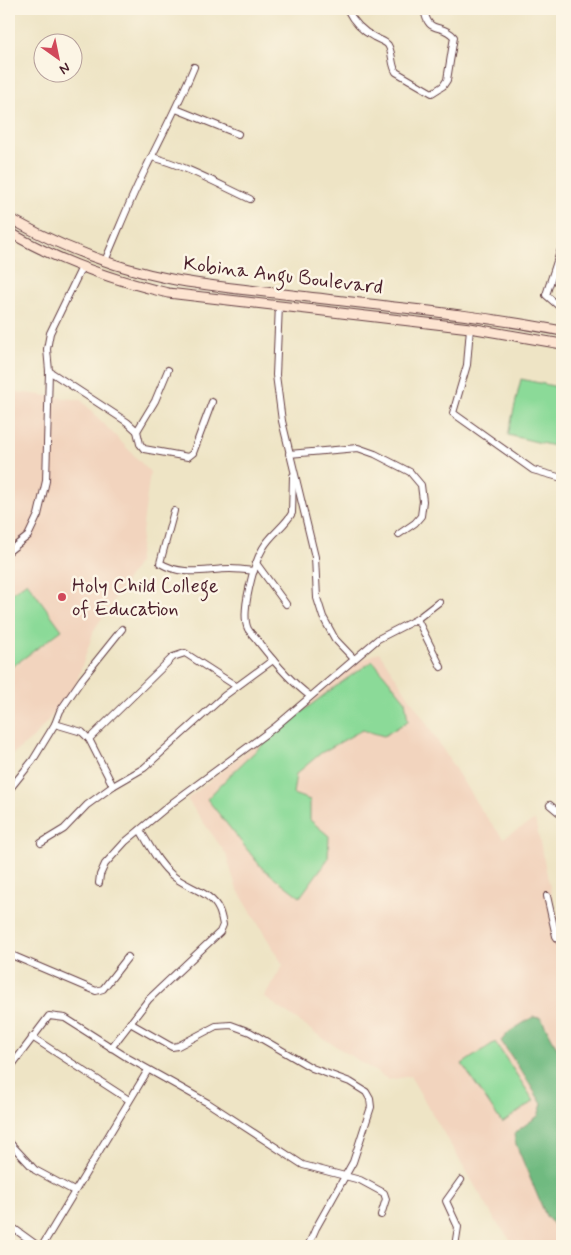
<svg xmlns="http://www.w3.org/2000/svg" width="571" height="1255" viewBox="0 0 571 1255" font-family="Mynerve,sans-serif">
	<rect width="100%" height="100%" fill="#fcf5e5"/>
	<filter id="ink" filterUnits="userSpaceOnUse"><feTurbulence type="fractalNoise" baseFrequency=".02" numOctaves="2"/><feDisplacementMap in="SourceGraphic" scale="10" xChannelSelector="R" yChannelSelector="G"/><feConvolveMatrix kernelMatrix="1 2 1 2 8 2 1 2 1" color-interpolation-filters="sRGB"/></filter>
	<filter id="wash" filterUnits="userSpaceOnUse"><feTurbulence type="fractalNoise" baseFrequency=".0096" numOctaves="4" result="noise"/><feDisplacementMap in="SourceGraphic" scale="20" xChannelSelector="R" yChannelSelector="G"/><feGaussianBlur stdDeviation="1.12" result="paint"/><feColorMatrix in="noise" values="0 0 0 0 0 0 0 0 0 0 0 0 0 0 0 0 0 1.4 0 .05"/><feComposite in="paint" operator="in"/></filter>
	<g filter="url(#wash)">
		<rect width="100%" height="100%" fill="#eee4c5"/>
		<g fill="#f2d4be">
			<polygon points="9,391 81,400 150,472 138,563 94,630 74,690 33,738 9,757"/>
			<polygon points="379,652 425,721 481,810 503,838 535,820 562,942 562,1246 515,1246 495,1220 410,1076 389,1080 318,1035 264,997 283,965 236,887 226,854 187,799 358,662"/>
		</g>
		<g fill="#8bda98" stroke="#6a7c62">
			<polygon points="521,379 562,388 562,448 508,435"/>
			<polygon points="27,582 62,630 9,669 9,595"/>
			<path d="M373 661 405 700 408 721 384 736 362 730 321 753 296 774 293 794 310 800V820L329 836 328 859 300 897 261 867 207 799C256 746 313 700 373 661Z"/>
			<polygon points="495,1042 534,1101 502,1123 462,1064"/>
		</g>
		<polygon fill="#70ba80" stroke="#5d6c56" points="533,1017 541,1018 562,1057 562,1234 546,1216 515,1142 514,1133 538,1116 542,1104 522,1072 501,1041 509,1032"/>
	</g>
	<g filter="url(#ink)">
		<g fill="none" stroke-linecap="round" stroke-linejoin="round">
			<defs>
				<g id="street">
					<path d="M347 9C353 21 362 31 374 37 379 40 385 41 388 45 393 53 391 64 396 72L432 93 443 86 447 80 454 37C442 22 428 36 424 9"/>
					<polyline points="176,109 238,134"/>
					<path d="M152 157C186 166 218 184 250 199"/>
					<polyline points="562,246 546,295 562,309"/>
					<path d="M105 261C119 229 131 197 147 166 163 133 180 101 194 67"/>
					<polyline points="279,305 276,375 282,421 315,557 317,598 323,617 335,639 354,659"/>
					<polyline points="470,328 467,365 453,413 533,470 562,478"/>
					<polyline points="49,371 127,422 137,431 155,401 168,370"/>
					<polyline points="137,431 140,444 144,449 188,457 193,453 212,402"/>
					<polyline points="289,454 358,448 375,454 410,472 421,485 423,501 421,516 415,523 399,534"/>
					<path d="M293 476 292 513C286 525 271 534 263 548 254 563 240 613 248 629 251 634 257 639 260 644 275 663 291 682 310 696"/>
					<path d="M174 511 160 563C183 577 206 569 230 569 238 569 246 570 254 571"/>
					<polyline points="9,551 28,536 38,515 46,481 49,371 47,349 50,333 82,267"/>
					<polyline points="256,563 286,604"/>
					<polyline points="417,619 441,667"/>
					<polyline points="55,724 82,732 89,739 113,786"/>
					<polyline points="89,739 173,657 185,653 236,686"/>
					<polyline points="9,790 33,760 55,724 60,711 82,679 122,629"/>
					<polyline points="550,805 562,815"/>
					<polyline points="41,843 64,829 87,805 113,786 144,768 224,696 273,660"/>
					<polyline points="99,883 100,875 105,864 125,842 172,803 275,727 378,639 417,619 439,602"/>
					<polyline points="547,896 556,936 560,942 562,942"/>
					<polyline points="9,954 96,991 103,989 128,957"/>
					<polyline points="130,1023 172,1047 178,1046 216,1026 231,1025 250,1032 312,1068 350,1082 366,1092 370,1099 371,1107 353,1162 316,1228 308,1246"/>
					<polyline points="32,1037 129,1100"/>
					<path d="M111 1048 149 999 220 932 223 925C222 920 221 914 219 910 211 891 186 888 172 875 158 863 150 846 140 830"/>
					<polyline points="9,1069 49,1016 65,1018 128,1058 208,1103 303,1165 360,1180 384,1193 386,1199 381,1215"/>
					<polyline points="9,1142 35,1170 74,1191"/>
					<polyline points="9,1225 38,1246"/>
					<polyline points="42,1246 148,1070"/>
					<polyline points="455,1246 458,1227 446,1201 461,1180"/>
				</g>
				<g id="secondary">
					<path d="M9 218C59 246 115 268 171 279 211 287 252 290 292 295 382 306 473 314 562 331"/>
					<path d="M9 232C58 261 113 280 168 293L470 328 562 344"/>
				</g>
			</defs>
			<use href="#street" stroke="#633d42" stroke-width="8"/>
			<use href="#secondary" stroke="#633d42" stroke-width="11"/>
			<use href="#street" stroke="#fff" stroke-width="6"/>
			<use href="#secondary" stroke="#fde4d1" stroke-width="9"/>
		</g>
	</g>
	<circle fill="#d1495b" stroke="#fcf5e5" stroke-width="2" cx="62" cy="597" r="5"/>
	<g text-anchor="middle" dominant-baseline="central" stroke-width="5" stroke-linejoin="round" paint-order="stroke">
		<g font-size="20" fill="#4a1f2b" stroke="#fcf5e5">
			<text transform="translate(283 276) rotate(7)">Kobina Angu Boulevard</text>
		</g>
		<g font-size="20" fill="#4a1f2b" stroke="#fcf5e5" text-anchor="start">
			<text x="72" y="586">Holy Child College<tspan x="72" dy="23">of Education</tspan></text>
		</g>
	</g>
	<rect width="571" height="1255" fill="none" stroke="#fcf5e5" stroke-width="30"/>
	<g transform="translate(58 58) rotate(147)"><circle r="24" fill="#fcf5e5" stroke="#b59f9b"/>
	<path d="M0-4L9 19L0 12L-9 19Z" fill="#d1495b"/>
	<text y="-8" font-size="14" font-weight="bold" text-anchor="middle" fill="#4a1f2b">N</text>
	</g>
</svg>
